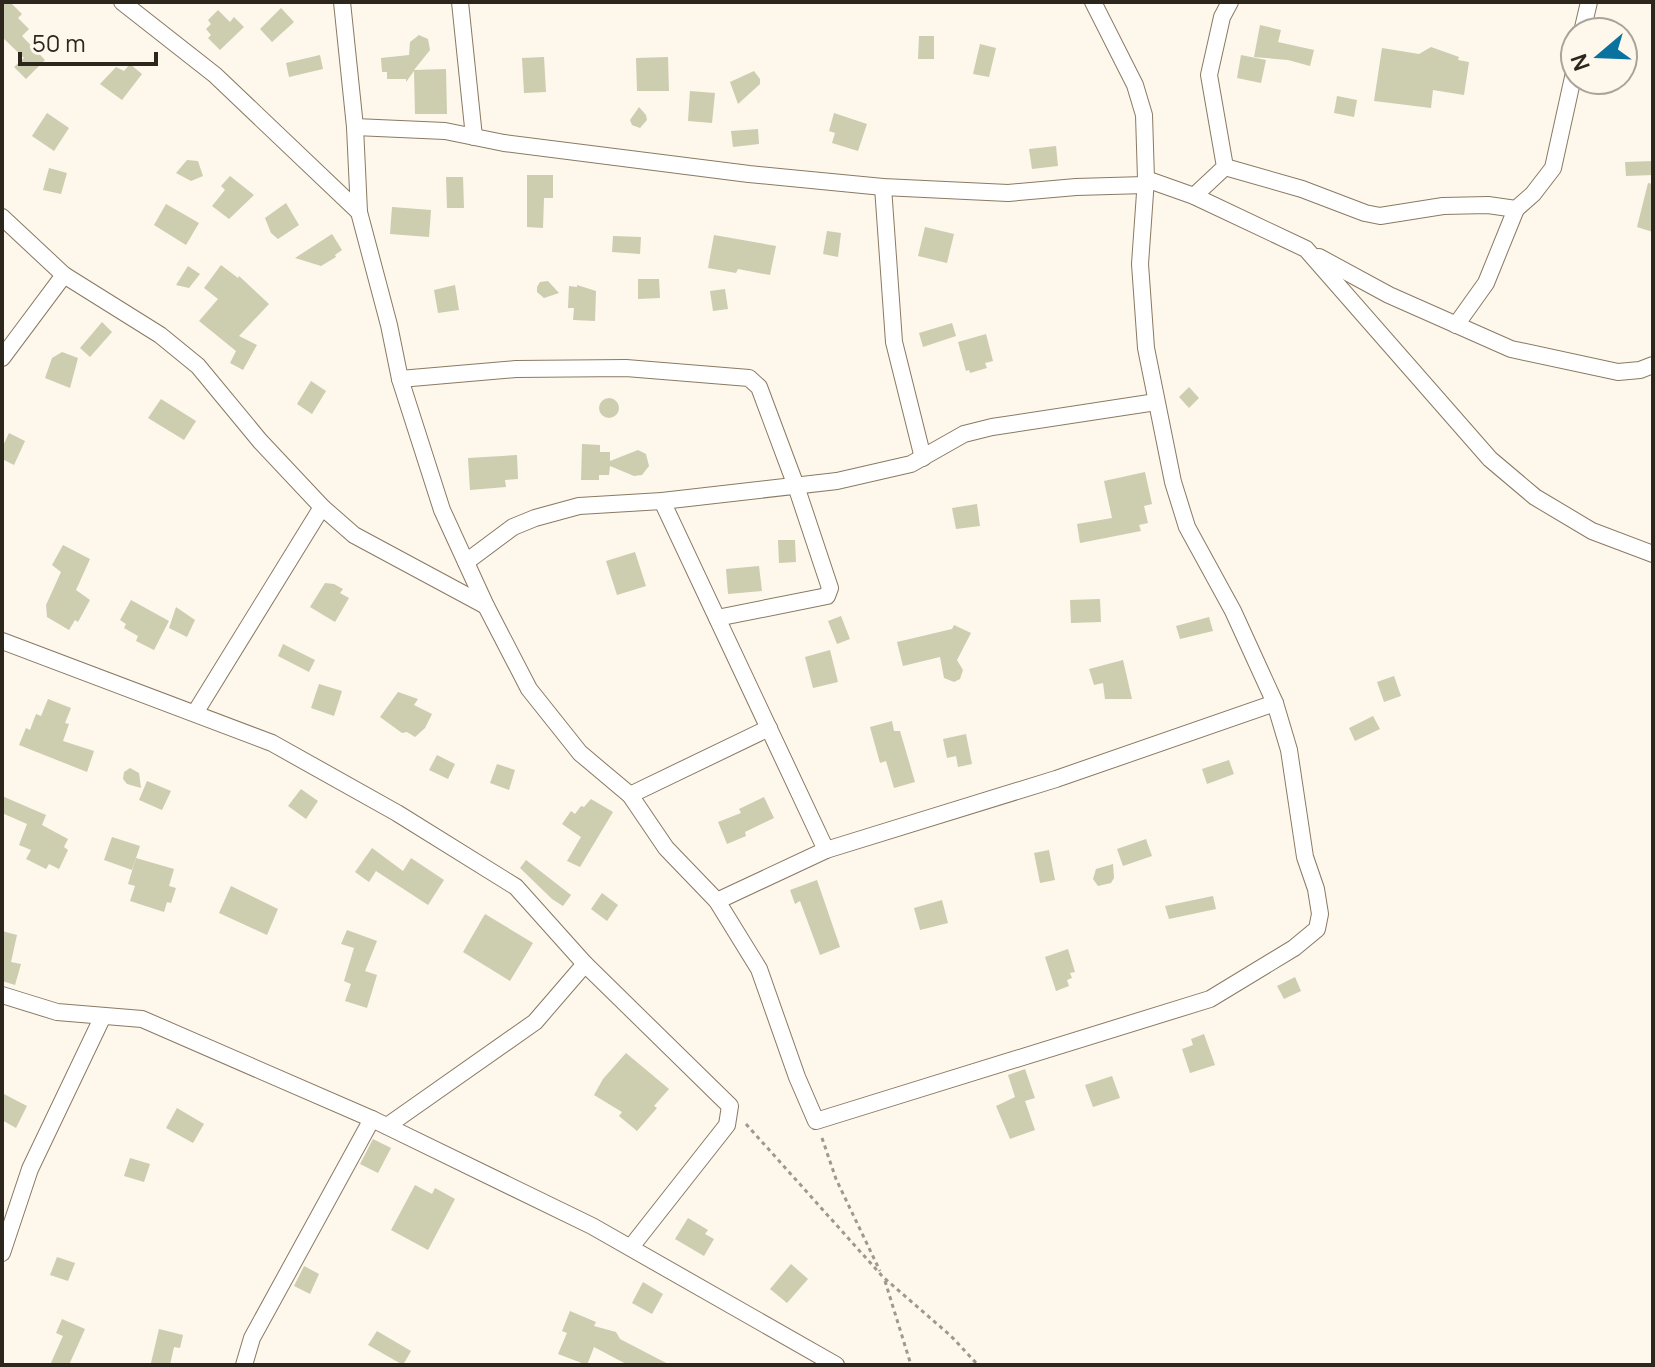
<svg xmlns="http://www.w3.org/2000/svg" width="1655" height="1367" viewBox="0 0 1655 1367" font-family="Manrope,sans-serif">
	<rect width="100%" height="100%" fill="#fef7ec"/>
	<g fill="#cdcdb0">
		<polygon points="2,2 10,2 22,14 18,18 29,29 22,36 45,60 26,79 14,67 24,58 2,37"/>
		<polygon points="281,8 294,22 272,42 260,29"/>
		<polygon points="218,10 230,22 234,17 244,27 220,50 208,38 211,35 206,29 211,24 208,20"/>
		<polygon points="1260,25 1281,30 1278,42 1314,50 1310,66 1288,60 1254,57"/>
		<polygon points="419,35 428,39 430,50 414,70 446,69 447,114 415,114 414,71 406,82 406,79 387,79 387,72 382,72 381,58 409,55 410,42"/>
		<polygon points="919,36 934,36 934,59 918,59"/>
		<polygon points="980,44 996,48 989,77 973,74"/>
		<polygon points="1431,47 1459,57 1458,60 1469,62 1464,95 1433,90 1431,108 1374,101 1382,48 1419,54"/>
		<polygon points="320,55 323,69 289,77 286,63"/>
		<polygon points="1241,55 1266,60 1261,83 1237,78"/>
		<polygon points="544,57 546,92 524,93 522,58"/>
		<polygon points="668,57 669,91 637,91 636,58"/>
		<polygon points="130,64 142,74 122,100 100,84 116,67 124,71"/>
		<polygon points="754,71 760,79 760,84 738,104 730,82"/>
		<polygon points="690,91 715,93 712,123 688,121"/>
		<polygon points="1337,96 1357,100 1354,117 1334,113"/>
		<polygon points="639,107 646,115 647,120 640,128 632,125 630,120"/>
		<polygon points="47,113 69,128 54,151 32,136"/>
		<polygon points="834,113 867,124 858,151 832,143 835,133 829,131"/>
		<polygon points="758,129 759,144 733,147 731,131"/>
		<polygon points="1056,146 1058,166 1032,169 1029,149"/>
		<polygon points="187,160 198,161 203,176 191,181 176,173"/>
		<polygon points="1653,161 1653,175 1626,176 1625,162"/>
		<polygon points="49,168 67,173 61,194 43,190"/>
		<polygon points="527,175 553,175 553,198 544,198 543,228 527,227"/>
		<polygon points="230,176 254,195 229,219 212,206 225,190 221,186"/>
		<polygon points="446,177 463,177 464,208 447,208"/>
		<polygon points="1648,183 1653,184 1653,232 1637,227"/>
		<polygon points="286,203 299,225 278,239 271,233 265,218"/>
		<polygon points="166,204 199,223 186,245 154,225"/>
		<polygon points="392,207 431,210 429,237 390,234"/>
		<polygon points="925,227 954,234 947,263 918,256"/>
		<polygon points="827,231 841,233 838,257 823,254"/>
		<polygon points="332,234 342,250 335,255 336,257 321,266 295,258"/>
		<polygon points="714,235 776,246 770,275 738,269 736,273 708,268"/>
		<polygon points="613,236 641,237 640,254 612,252"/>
		<polygon points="221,265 238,278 239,276 269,304 239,336 257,345 243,370 230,363 236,351 199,321 218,299 204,288"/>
		<polygon points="188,266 200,274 189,288 176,285"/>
		<polygon points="638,279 659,279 660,298 638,299"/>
		<polygon points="548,281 559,293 544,298 537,292 537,287 540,282"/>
		<polygon points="455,285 459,310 438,313 434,290"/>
		<polygon points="577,285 596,291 595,321 573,320 574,308 568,308 569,286 577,287"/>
		<polygon points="725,289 728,309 713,311 710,291"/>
		<polygon points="102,322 112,332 90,357 80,348"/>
		<polygon points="952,323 956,336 923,347 919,333"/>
		<polygon points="986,334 993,361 985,363 987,368 970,373 969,370 966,371 958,342"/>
		<polygon points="62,352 78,358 70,388 45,378 52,358"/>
		<polygon points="311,381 326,391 312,414 297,404"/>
		<polygon points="1189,387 1199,398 1189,408 1179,397"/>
		<circle cx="609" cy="408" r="10"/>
		<polygon points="161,399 196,421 184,440 148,418"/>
		<polygon points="9,433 25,441 14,465 2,459 2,448"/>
		<polygon points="582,444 600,445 600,452 610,452 610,461 638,450 646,454 649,466 642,475 634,476 610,466 609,475 599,475 599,480 581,480"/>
		<polygon points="517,455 518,479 505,480 506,487 470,490 468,458"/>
		<polygon points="1145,472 1152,504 1144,506 1148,523 1139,525 1141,531 1080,543 1077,524 1112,518 1104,481"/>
		<polygon points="977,504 980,526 956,529 952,508"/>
		<polygon points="778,540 795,540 796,562 779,563"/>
		<polygon points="63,545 90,559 76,590 90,600 78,622 75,620 69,630 47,617 46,605 61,572 52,565"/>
		<polygon points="635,552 646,586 617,595 606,561"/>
		<polygon points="759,566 762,591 728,594 726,569"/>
		<polygon points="325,583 334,584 343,589 340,593 349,598 335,622 310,607"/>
		<polygon points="1100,599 1101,622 1071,623 1070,600"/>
		<polygon points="131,600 169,621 154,650 136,641 138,636 124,628 126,624 120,620"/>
		<polygon points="176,607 195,620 187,637 169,628"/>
		<polygon points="841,616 850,639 837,644 828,621"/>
		<polygon points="1209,617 1213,631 1180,639 1176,626"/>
		<polygon points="954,625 971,633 957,660 963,670 960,679 954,682 944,678 940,657 903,666 897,642 952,629"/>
		<polygon points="283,644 315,660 309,672 278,656"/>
		<polygon points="830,650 838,682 813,688 805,657"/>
		<polygon points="1123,660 1132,699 1105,699 1103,683 1094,685 1089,669"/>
		<polygon points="1394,676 1401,696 1384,702 1377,682"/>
		<polygon points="319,684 342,691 334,716 311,708"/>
		<polygon points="398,692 418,699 414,705 432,714 425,728 415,737 407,732 402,733 380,717"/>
		<polygon points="48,699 71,708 65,723 69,724 63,741 94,751 87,772 19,745 26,728 30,730 36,714 41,716"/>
		<polygon points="1373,716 1380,729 1355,741 1349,728"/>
		<polygon points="892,721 894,731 900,731 915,782 894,788 886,761 880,763 870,727"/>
		<polygon points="966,734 972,764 958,767 956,756 947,758 943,739"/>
		<polygon points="437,755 455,764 448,779 429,770"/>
		<polygon points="1229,760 1234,774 1207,784 1202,769"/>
		<polygon points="497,764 515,770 509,790 490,783"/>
		<polygon points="130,768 139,773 141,788 127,784 123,779 124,772"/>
		<polygon points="147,781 171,791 162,810 139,800"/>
		<polygon points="301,789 318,801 306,819 288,806"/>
		<polygon points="2,796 46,815 42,825 68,839 64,847 68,850 59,869 49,864 46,869 26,859 31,850 19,845 27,824 2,813"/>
		<polygon points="764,797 774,818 745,832 746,836 727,844 718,822 741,813 739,809"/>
		<polygon points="591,799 613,812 580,867 567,861 581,837 562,824 571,811 575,814 581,806 584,807"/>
		<polygon points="112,837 140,846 132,870 104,860"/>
		<polygon points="1146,839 1152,856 1123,866 1117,849"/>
		<polygon points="372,848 403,871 411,858 444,880 428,905 376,871 369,882 355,872"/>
		<polygon points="1049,850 1055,880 1040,883 1034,853"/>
		<polygon points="136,858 174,869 169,886 176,888 171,903 167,902 164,912 130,901 135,886 128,884"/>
		<polygon points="526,860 571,895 563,906 552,899 520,868"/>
		<polygon points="1113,864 1114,878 1111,883 1098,886 1093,879 1096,869"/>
		<polygon points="817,880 840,947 820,955 800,901 795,904 790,890"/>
		<polygon points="231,886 278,909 267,935 219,913"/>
		<polygon points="602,893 618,905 607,921 591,909"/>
		<polygon points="1213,896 1216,909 1169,919 1165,906"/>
		<polygon points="942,900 948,923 920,930 914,908"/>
		<polygon points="485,914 533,943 510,981 463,952"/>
		<polygon points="347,930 377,941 365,971 377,975 367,1008 345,1001 351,984 344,981 354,948 341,944"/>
		<polygon points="2,931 17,935 11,962 21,964 15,985 2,981"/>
		<polygon points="1068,949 1075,972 1070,973 1072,978 1067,980 1069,986 1056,991 1045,957"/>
		<polygon points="1295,977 1301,991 1284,999 1277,986"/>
		<polygon points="1204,1034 1215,1065 1190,1073 1182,1049 1193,1045 1191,1039"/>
		<polygon points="626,1053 669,1089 654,1106 657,1108 637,1131 619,1116 622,1112 594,1095 603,1079"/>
		<polygon points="1025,1069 1035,1098 1025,1101 1035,1130 1010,1139 996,1106 1015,1097 1008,1075"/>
		<polygon points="1112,1076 1120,1098 1093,1107 1085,1085"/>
		<polygon points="2,1093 27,1106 16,1128 2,1120"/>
		<polygon points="177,1108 204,1124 193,1143 166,1128"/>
		<polygon points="373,1139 391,1148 378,1173 360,1164"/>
		<polygon points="130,1158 150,1164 144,1182 124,1176"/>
		<polygon points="415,1185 432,1194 435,1188 455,1199 428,1250 391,1230"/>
		<polygon points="688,1218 708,1230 705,1234 714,1239 704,1256 675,1239"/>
		<polygon points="57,1257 75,1263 68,1281 50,1275"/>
		<polygon points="791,1264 808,1279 787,1303 770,1289"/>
		<polygon points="304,1266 319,1274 310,1294 294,1286"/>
		<polygon points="643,1282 663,1294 652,1314 632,1303"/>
		<polygon points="570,1311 596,1322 594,1326 616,1332 620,1339 670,1365 628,1365 594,1347 587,1365 558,1354 567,1333 562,1331"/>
		<polygon points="62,1319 85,1329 69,1365 50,1365 63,1336 56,1333"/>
		<polygon points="159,1329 183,1335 180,1348 174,1347 170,1365 151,1363"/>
		<polygon points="377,1331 411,1351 403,1365 368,1345"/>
	</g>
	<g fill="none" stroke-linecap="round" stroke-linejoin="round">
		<defs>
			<g id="street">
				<polyline points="122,2 215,75 359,212"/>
				<polyline points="342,2 355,127 359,212 389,325 400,379 442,510 486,606 529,689 580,753 630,795 666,848 717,901 759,969 797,1077 816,1121 1210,999 1294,948 1317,929 1320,914 1316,889 1305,857 1289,750 1275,703 1233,611 1187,527 1173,482 1146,348 1140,264 1146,179 1144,115 1135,85 1093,2"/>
				<polyline points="460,2 474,137"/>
				<polyline points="1582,32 1589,2"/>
				<polyline points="355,127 445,131 504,143 749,174 883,187 1008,193 1076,187 1145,185"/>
				<polyline points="1225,167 1302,189 1365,213 1380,216 1443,206 1488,205 1516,209 1533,194 1553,168 1575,68"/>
				<polyline points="1146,179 1194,196 1306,249 1490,459 1535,497 1592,531 1653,554"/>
				<polyline points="883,187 894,342 923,458"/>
				<polyline points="1194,196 1225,167 1209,75 1222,17 1230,2"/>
				<polyline points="2,217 64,275 160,335 198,366 260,441 322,507 354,535 486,606"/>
				<polyline points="1319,257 1389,295 1511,349 1618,372 1640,370 1653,365"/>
				<polyline points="1456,325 1486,283 1516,209"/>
				<polyline points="2,358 64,275"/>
				<polyline points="400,379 516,369 626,368 749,378 759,387 796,486 830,588 827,596 717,618"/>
				<polyline points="662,501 826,850"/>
				<polyline points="466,562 513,527 535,518 579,506 662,501 837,481 911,464 964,434 992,427 1156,402"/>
				<polyline points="2,641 272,743 397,813 516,887 585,964 730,1106 727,1125 631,1247"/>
				<polyline points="195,713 322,507"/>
				<polyline points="630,795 769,728"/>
				<polyline points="717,901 826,850 1056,779 1275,703"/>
				<polyline points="2,995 57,1012 142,1019 372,1119 592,1226 836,1365"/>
				<polyline points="387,1126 535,1022 585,964"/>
				<polyline points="2,1253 30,1169 103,1016"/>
				<polyline points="244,1365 252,1338 372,1119"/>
			</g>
		</defs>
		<use href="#street" stroke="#8a7a63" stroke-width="18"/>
		<g stroke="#9f988e" stroke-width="3" stroke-dasharray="4 4" stroke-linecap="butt">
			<polyline points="746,1124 883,1277 951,1336 978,1365"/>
			<polyline points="822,1138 836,1179 880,1271"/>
			<polyline points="885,1281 911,1365"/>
		</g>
		<use href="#street" stroke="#fff" stroke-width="16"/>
	</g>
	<rect width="1655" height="1367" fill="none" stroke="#2d261c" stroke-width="8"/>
	<g transform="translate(1599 56) rotate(251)"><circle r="38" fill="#fef7ec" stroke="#aaa399" stroke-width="2"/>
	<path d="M0-6L14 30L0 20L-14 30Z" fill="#09729e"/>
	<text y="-12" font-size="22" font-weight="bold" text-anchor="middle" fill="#2d261c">N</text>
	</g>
	<path d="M20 52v12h136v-12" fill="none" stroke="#2d261c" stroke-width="4"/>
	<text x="32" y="52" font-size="24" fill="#2d261c" stroke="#fef7ec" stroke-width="6" paint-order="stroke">50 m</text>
</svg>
